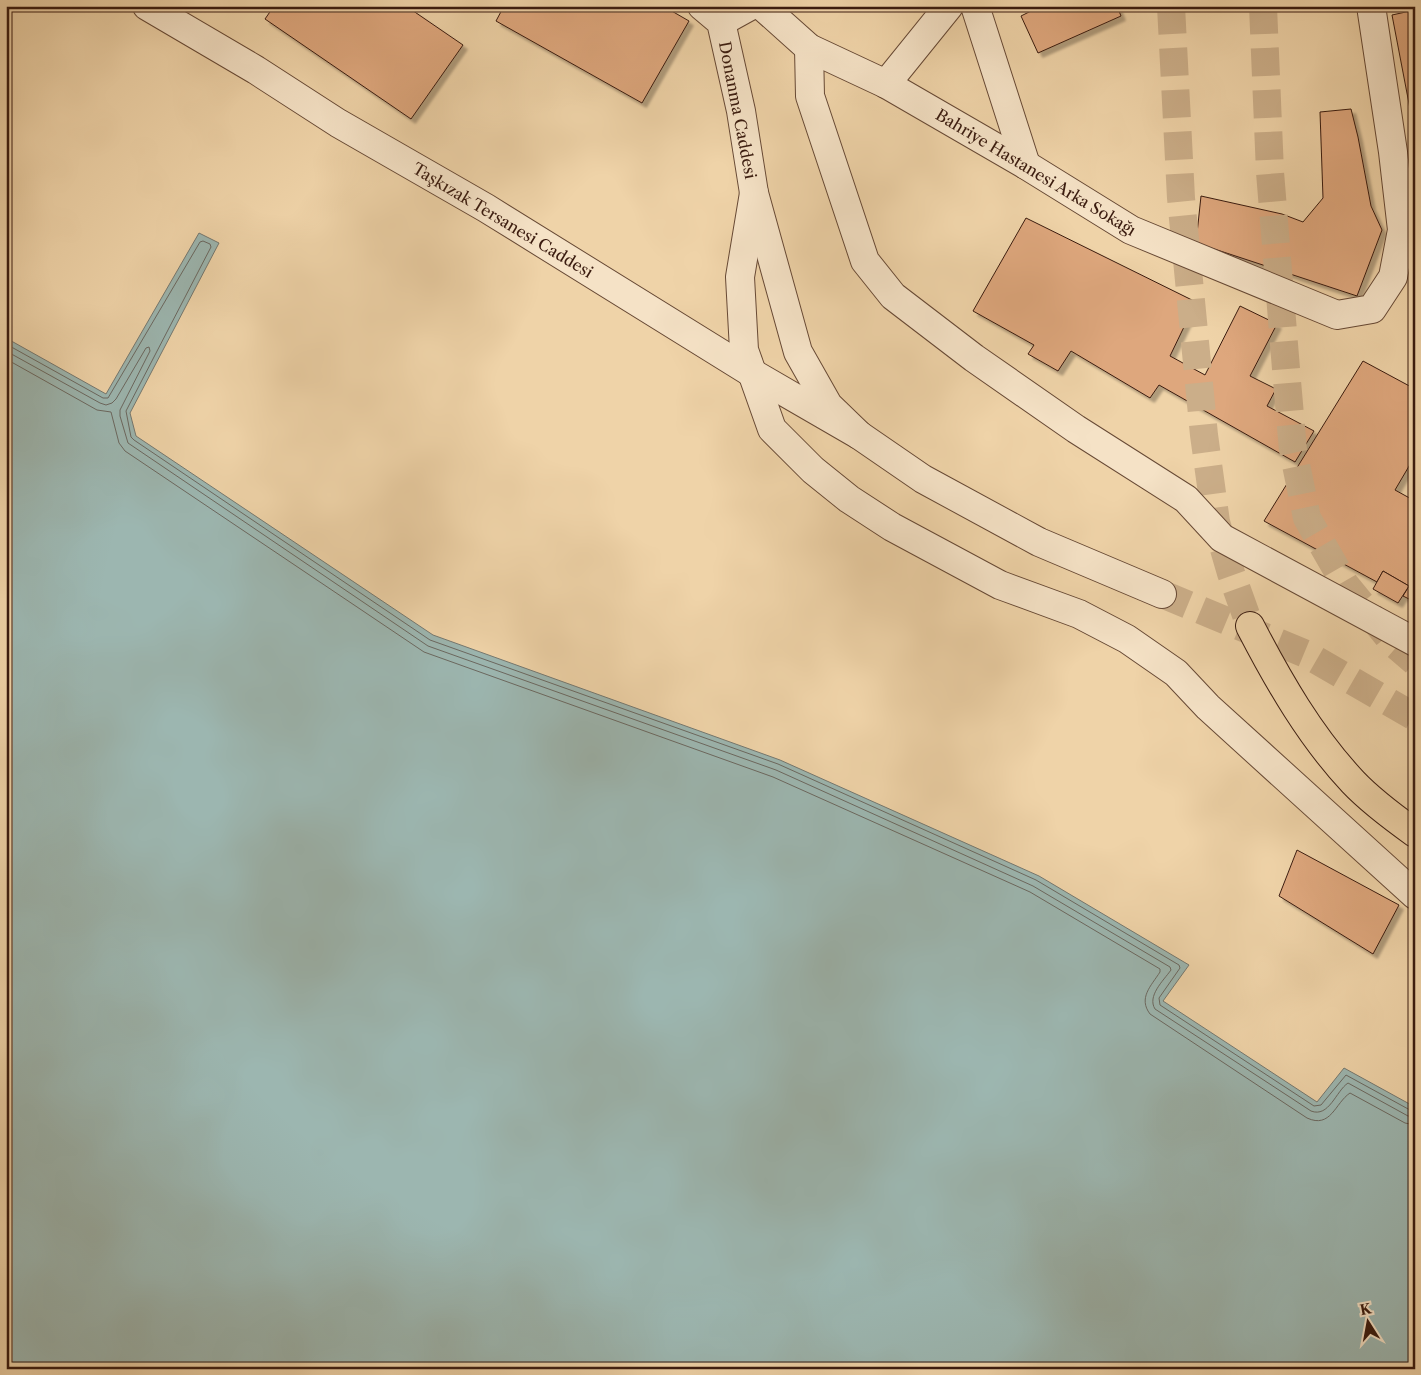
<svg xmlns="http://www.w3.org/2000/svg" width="1421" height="1375" viewBox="0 0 1421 1375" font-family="'Libre Caslon Text',serif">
	<defs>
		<filter id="shadow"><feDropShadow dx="4.5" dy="4.5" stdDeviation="1" flood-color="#0004"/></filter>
	</defs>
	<rect width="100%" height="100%" fill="#efd3a8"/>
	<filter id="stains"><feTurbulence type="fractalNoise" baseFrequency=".004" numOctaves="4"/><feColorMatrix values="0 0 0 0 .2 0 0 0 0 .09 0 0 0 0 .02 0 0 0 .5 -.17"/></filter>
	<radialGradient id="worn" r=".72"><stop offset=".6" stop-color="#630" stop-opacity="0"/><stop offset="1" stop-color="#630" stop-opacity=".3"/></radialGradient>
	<polygon fill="#9cb6b0" stroke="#757870" points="199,233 219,243 130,413 136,436 433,635 780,760 1039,876 1189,965 1163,1001 1317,1102 1344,1068 1415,1107 1415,1369 6,1369 6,338 106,394"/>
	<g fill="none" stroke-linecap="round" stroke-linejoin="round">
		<g stroke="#6b6860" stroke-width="1">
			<polyline points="6,344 103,398 108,398 200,242 203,241 210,244 211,247 126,411 131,437 134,440 430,640 778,764 1036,880 1179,965 1180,968 1159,998 1160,1005 1314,1106 1321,1105 1346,1075 1410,1110 1415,1111"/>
			<path d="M6 351 100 403 106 405 112 403 116 399 146 348 149 347 150 351 120 410V416L128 443 428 646 776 770 1033 886 1170 967 1171 970C1163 981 1147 996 1155 1009L1311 1111C1329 1118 1336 1091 1348 1083L1408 1116 1415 1117"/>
			<path d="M6 359 97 410 111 412 119 443 125 451 424 652 773 777 1030 892 1160 969V972C1151 986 1138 998 1150 1014L1307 1118C1331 1129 1335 1103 1350 1093L1405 1123 1415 1125"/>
		</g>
	</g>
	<g fill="#dea77d" stroke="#3a1b0f" filter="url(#shadow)">
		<polygon points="274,6 406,6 463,45 411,119 265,19"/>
		<polygon points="504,6 663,6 689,21 642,103 496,21"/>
		<polygon points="1041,6 1117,6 1121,16 1038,53 1021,16"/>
		<polygon points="1415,10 1415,135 1392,15"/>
		<polygon points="1351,109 1358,137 1371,206 1382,230 1357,296 1196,243 1201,196 1282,214 1303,222 1323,198 1320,112"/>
		<polygon points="1026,218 1196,302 1170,356 1205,375 1240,306 1277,324 1250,376 1276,389 1267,406 1314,431 1295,462 1159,385 1150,398 1071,351 1058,371 1028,354 1034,345 973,311"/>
		<polygon points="1363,361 1415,389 1415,456 1395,490 1415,501 1415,602 1403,596 1409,586 1383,571 1377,582 1264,521"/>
		<polygon points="1383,571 1409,586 1398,603 1373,589"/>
		<polygon points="1297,850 1399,905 1373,954 1279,896"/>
	</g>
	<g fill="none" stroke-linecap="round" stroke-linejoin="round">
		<polyline stroke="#cbae89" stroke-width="28" stroke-dasharray="28 14" stroke-linecap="butt" points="1162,594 1306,654 1415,717"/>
		<g stroke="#cbae89" stroke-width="28" stroke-dasharray="28 14" stroke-linecap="butt">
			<polyline points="1171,6 1181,198 1204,435 1216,522 1231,573 1250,626"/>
			<polyline points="1263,6 1270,172 1287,381 1293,450 1307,518 1345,584 1393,643 1415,662"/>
		</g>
		<defs>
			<g id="minor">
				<polyline points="147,6 256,70 338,123 486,208 752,373 859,435"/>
				<polyline points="702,6 721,22 741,111 754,193 798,352 828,405 859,435 923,479 1039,542 1162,594"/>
				<polyline points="762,6 809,48 886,84 1026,165 1131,230 1337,315 1372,309 1393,277 1402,230 1393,152 1371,6"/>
				<polyline points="975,6 1026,165"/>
				<polyline points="721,22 750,6"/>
				<polyline points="809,48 810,96 865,261 893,296 974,358 1076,429 1186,499 1222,538 1415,642"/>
				<polyline points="886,84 949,6"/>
				<polyline points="754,193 740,277 744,350 772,429 813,470 849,499 892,527 1000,585 1079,614 1127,639 1176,673 1208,707 1415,895"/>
			</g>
			<path id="major" d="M1250 626C1279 682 1310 736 1353 782 1371 801 1394 818 1415 833"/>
		</defs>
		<use href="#minor" stroke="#674935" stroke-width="30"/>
		<use href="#major" stroke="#3a1b0f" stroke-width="30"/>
		<use href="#minor" stroke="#f5e2c6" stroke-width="28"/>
		<use href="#major" stroke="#efd3a8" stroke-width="28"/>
	</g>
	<g text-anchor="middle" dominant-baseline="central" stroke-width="4" stroke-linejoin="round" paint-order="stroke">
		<g font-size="16" fill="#3a1b0f" stroke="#f5e2c6">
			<text transform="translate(738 110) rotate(79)">Donanma Caddesi</text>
			<text transform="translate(1036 172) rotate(31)">Bahriye Hastanesi Arka Sokağı</text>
			<text transform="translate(503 220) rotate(31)">Taşkızak Tersanesi Caddesi</text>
		</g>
	</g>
	<rect width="1421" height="1375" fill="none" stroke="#efd3a8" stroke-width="25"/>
	<rect x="8" y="8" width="1406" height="1360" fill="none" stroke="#3a1b0f" stroke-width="2.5"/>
	<rect x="12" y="12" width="1396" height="1350" fill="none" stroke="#3a1b0f"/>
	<g transform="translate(1368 1322) rotate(349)" stroke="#f5e2c6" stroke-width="4" paint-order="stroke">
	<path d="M0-4L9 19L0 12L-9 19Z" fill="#3a1b0f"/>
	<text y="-8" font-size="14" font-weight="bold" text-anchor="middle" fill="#3a1b0f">K</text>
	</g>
	<rect width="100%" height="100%" filter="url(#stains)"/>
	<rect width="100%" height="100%" fill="url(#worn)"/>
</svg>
